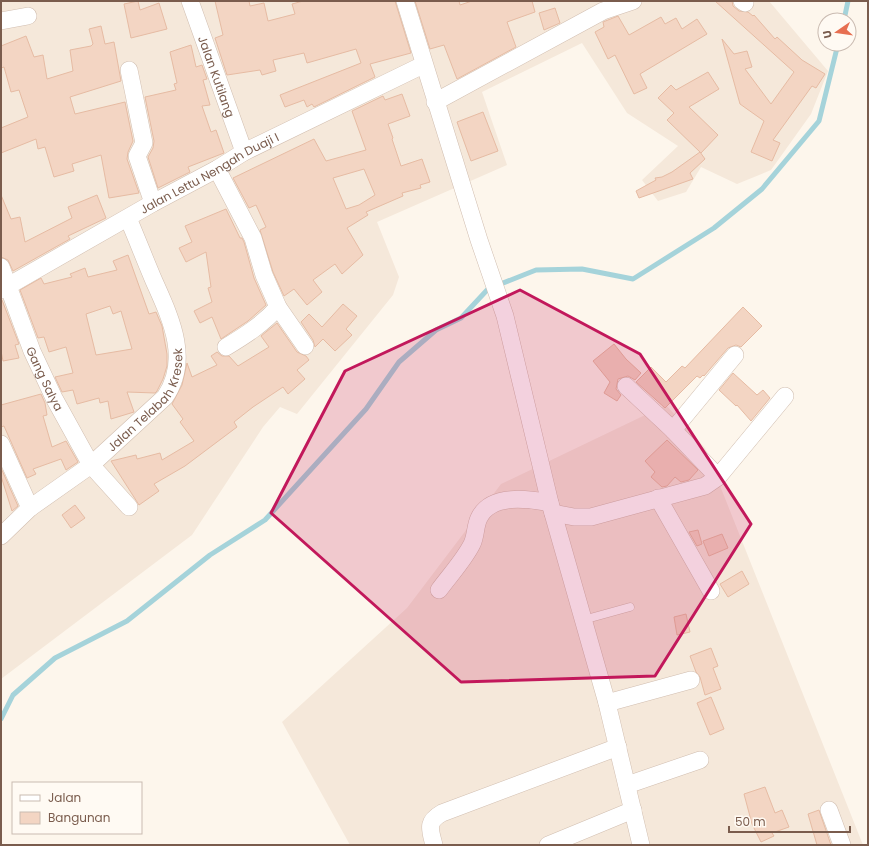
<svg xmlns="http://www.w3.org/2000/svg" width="869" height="846" viewBox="0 0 869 846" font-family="Poppins,sans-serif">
	<rect width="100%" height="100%" fill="#fdf6ec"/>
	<g fill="#f5e8da">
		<polygon points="1,1 769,1 828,71 811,114 771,170 737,184 701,167 686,192 658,201 642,180 678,146 627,113 582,43 482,92 507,165 377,222 399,277 393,295 297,414 280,407 263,427 192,535 1,679"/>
		<polygon points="666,405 705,448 863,845 350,845 282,722 407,608 501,484"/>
	</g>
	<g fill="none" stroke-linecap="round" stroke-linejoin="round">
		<g stroke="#a5d3da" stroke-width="5">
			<polyline points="844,20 848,1"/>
			<polyline points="1,719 13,695 55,658 127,621 210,555 265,520 366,409 399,362 436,330 461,318 488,289 536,270 582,269 633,279 714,228 762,189 819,121 838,44"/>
		</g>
	</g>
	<g fill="#f3d5c3" stroke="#e6bba3" fill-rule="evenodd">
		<polygon points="138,1 140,10 159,3 167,29 131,38 124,4"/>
		<polygon points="215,1 249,1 250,6 264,3 268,21 295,14 292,4 303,1 395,1 411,53 370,64 375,77 314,107 312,104 307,107 304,100 285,107 280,95 361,63 356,49 307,63 304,53 273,60 276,71 262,75 260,70 227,75 215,38 223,35"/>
		<polygon points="415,1 459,1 460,5 472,1 532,1 535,12 507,22 516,47 457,79 444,45 430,49"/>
		<polygon points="715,1 732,1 733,6 739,11 748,12 753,16 754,15 775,39 777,37 802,60 825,74 816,88 812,86 773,140 780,143 772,161 751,152 764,121 740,104 722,39 734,54 747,51 752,67 745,69 771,104 794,72"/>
		<polygon points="555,8 560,23 544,30 539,13"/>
		<polygon points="618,16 629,35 661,17 665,24 676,18 682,29 697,19 707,34 640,74 647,88 634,94 615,55 608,59 595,32 604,27 603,22"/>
		<polygon points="101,26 105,44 114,42 121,81 70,97 75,114 125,102 133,141 128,152 127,159 139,193 109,198 101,155 72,164 74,171 54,177 45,147 38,149 36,139 1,153 1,128 28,117 19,90 11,92 4,67 1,68 1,46 26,36 34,57 43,55 47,79 73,71 70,50 91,46 93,44 89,29"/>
		<polygon points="191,45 196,67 202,65 207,79 203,80 210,105 202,106 211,132 216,130 224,153 188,167 190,172 158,188 148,157 153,148 154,141 145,97 176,90 174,84 177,83 170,52"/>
		<polygon points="708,72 719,89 689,107 718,135 701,153 667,120 674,113 658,98 671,85 676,90"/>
		<path d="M402 94 410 116 388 124 393 138 392 139 401 166 422 159 430 182 420 185 421 188 402 193 403 196 366 212 368 215 347 228 363 255 342 274 335 264 313 280 322 292 307 305 294 289 284 296 273 272 260 230 266 227 256 205 249 208 233 178 314 139 326 161 366 150 352 111 383 96 385 100ZM364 169 375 195 359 205 346 209 333 178Z"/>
		<polygon points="483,112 498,151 471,161 457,122"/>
		<polygon points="700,152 705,159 690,173 693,179 639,198 636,191 656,180 655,178 662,177 672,172"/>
		<polygon points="1,195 11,219 20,217 25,242 72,218 68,207 97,195 106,218 68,236 70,239 13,271 8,260 1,257"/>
		<polygon points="226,209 240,238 242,238 244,242 254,278 266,305 248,321 221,339 212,317 200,323 194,311 212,302 208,288 211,287 206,252 186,262 179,248 192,242 185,226"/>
		<path d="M128 255 149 314 156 312 162 326 167 354V366L163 379 157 391 155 393 127 392 134 412 111 419 108 401 100 403 99 398 77 404 73 390 62 392 55 377 73 373 66 347 49 352 44 337 38 338 20 290 41 278 44 284 72 277 70 274 85 268 88 277 117 270 113 261ZM110 306 113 314 121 311 132 349 96 355 86 314Z"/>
		<polygon points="1,300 2,300 19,344 15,345 19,358 3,361 1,351"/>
		<polygon points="343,304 357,316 346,329 352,335 335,351 323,339 315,347 313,340 301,322 309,314 322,327"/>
		<polygon points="743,307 762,326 741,347 736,345 728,348 704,376 703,375 700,378 697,376 665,408 636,382 651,367 666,382 682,366 685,368"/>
		<polygon points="277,323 297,352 306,356 309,360 297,370 305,379 288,394 283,387 253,407 234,422 237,427 185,466 154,484 159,491 139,505 111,461 136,455 137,459 160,453 162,460 194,441 180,422 183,419 172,404 182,385 187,363 192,377 217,365 211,356 217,352 222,356 229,356 238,366 269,347 261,336"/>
		<polygon points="614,344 626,359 641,373 635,380 628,376 618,379 616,389 621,395 617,401 604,393 610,382 593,361"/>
		<polygon points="733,373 757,395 763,390 770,398 751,421 737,405 736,406 719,390"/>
		<polygon points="41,394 45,403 47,415 43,416 52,447 66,441 78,462 66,470 61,459 33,469 36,474 27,478 4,426 1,427 1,405"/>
		<polygon points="667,440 698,470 689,480 681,482 675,477 667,486 662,487 651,477 655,472 645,461"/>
		<polygon points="1,468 18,506 12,511 1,476"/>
		<polygon points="75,505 85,518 71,528 62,515"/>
		<polygon points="698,530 702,544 697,546 689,532"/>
		<polygon points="722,534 728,548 709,556 703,541"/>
		<polygon points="742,571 749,584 728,597 720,584"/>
		<polygon points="686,614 690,632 677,635 674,617"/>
		<polygon points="711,648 718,666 713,668 721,689 705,695 700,677 696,672 690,656"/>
		<polygon points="711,697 724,729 710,735 697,703"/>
		<polygon points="765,787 775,813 782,810 789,827 772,833 774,836 761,842 752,824 744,794"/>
		<polygon points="819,810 820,813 831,845 817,845 808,814"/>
	</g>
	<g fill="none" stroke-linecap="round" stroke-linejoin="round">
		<defs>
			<polyline id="service" points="583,620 630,607"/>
			<g id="minor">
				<path id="s1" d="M190 1 244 152"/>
				<polyline points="405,1 479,240 505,316 550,503 607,703 641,845"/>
				<polyline points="742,1 745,3"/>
				<polyline points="1,21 28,16"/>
				<polyline points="129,70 144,143 137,156 153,203"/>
				<polyline points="435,102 603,11 633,1"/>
				<polyline points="217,169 253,238 264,275 278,307 305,346"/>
				<path id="s2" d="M1 267 32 351 54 398 91 465 129 507"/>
				<path id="s3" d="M1 290 153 203 217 169 244 152 423 65"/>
				<path d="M226 347C246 335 263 324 278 307"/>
				<polyline points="673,430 735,355"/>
				<polyline points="1,444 30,508"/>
				<polyline points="718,477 785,396"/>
				<polyline points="658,498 711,591"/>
				<polyline points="553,513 574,517 591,517 705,486 718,477 673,430 626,386"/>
				<path id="s4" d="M1 536 30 508 91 465 165 397C191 359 170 317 154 281 145 260 137 239 128 218"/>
				<path d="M439 590C450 575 464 560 472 544 476 536 475 526 479 518 491 493 529 499 550 503"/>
				<polyline points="607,703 691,680"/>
				<polyline points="627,785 700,760"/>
				<polyline points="829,810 842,845"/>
				<path d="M434 845C430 829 426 822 442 813L618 747"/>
				<polyline points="548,845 633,810"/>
			</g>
		</defs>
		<use href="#service" stroke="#d1beb0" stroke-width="9"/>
		<use href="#minor" stroke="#d1beb0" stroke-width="18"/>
		<use href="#service" stroke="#fff" stroke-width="8"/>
		<use href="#minor" stroke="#fff" stroke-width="17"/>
	</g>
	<path fill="#c2185b" fill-opacity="0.2" stroke="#c2185b" stroke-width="3" stroke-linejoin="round" d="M520 290 640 354 751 524 655 676 461 682 271 513 345 371Z"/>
	<g text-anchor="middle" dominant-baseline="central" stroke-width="3" stroke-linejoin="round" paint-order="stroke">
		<g font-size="12" fill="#7a5c4d" stroke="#fffaf3">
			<text stroke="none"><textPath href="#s1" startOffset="80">Jalan Kutilang</textPath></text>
			<text stroke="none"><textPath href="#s3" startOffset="239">Jalan Lettu Nengah Duaji I</textPath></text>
			<text stroke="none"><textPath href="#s2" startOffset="120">Gang Salya</textPath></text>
			<text stroke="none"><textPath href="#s4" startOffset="203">Jalan Telabah Kresek</textPath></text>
		</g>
	</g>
	<rect width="869" height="846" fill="none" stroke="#7a5c4d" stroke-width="4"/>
	<rect x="12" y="782" width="130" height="52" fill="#fffaf3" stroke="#cabbb1"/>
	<rect x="20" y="795" width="20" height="6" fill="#ffffff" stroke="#cabbb1"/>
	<text x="48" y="802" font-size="12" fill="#7a5c4d">Jalan</text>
	<rect x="20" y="812" width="20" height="12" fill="#f3d5c3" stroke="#cabbb1"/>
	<text x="48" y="822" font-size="12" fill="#7a5c4d">Bangunan</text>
	<g transform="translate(837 32) rotate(257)"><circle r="19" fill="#fffaf3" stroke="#cabbb1"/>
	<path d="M0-3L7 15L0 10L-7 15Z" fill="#e76f51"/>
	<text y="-6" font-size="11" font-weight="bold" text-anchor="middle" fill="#7a5c4d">U</text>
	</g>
	<path d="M729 826v6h121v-6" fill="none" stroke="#7a5c4d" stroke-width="2"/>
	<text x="735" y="826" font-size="12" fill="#7a5c4d" stroke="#fffaf3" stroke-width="3" paint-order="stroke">50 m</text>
</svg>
